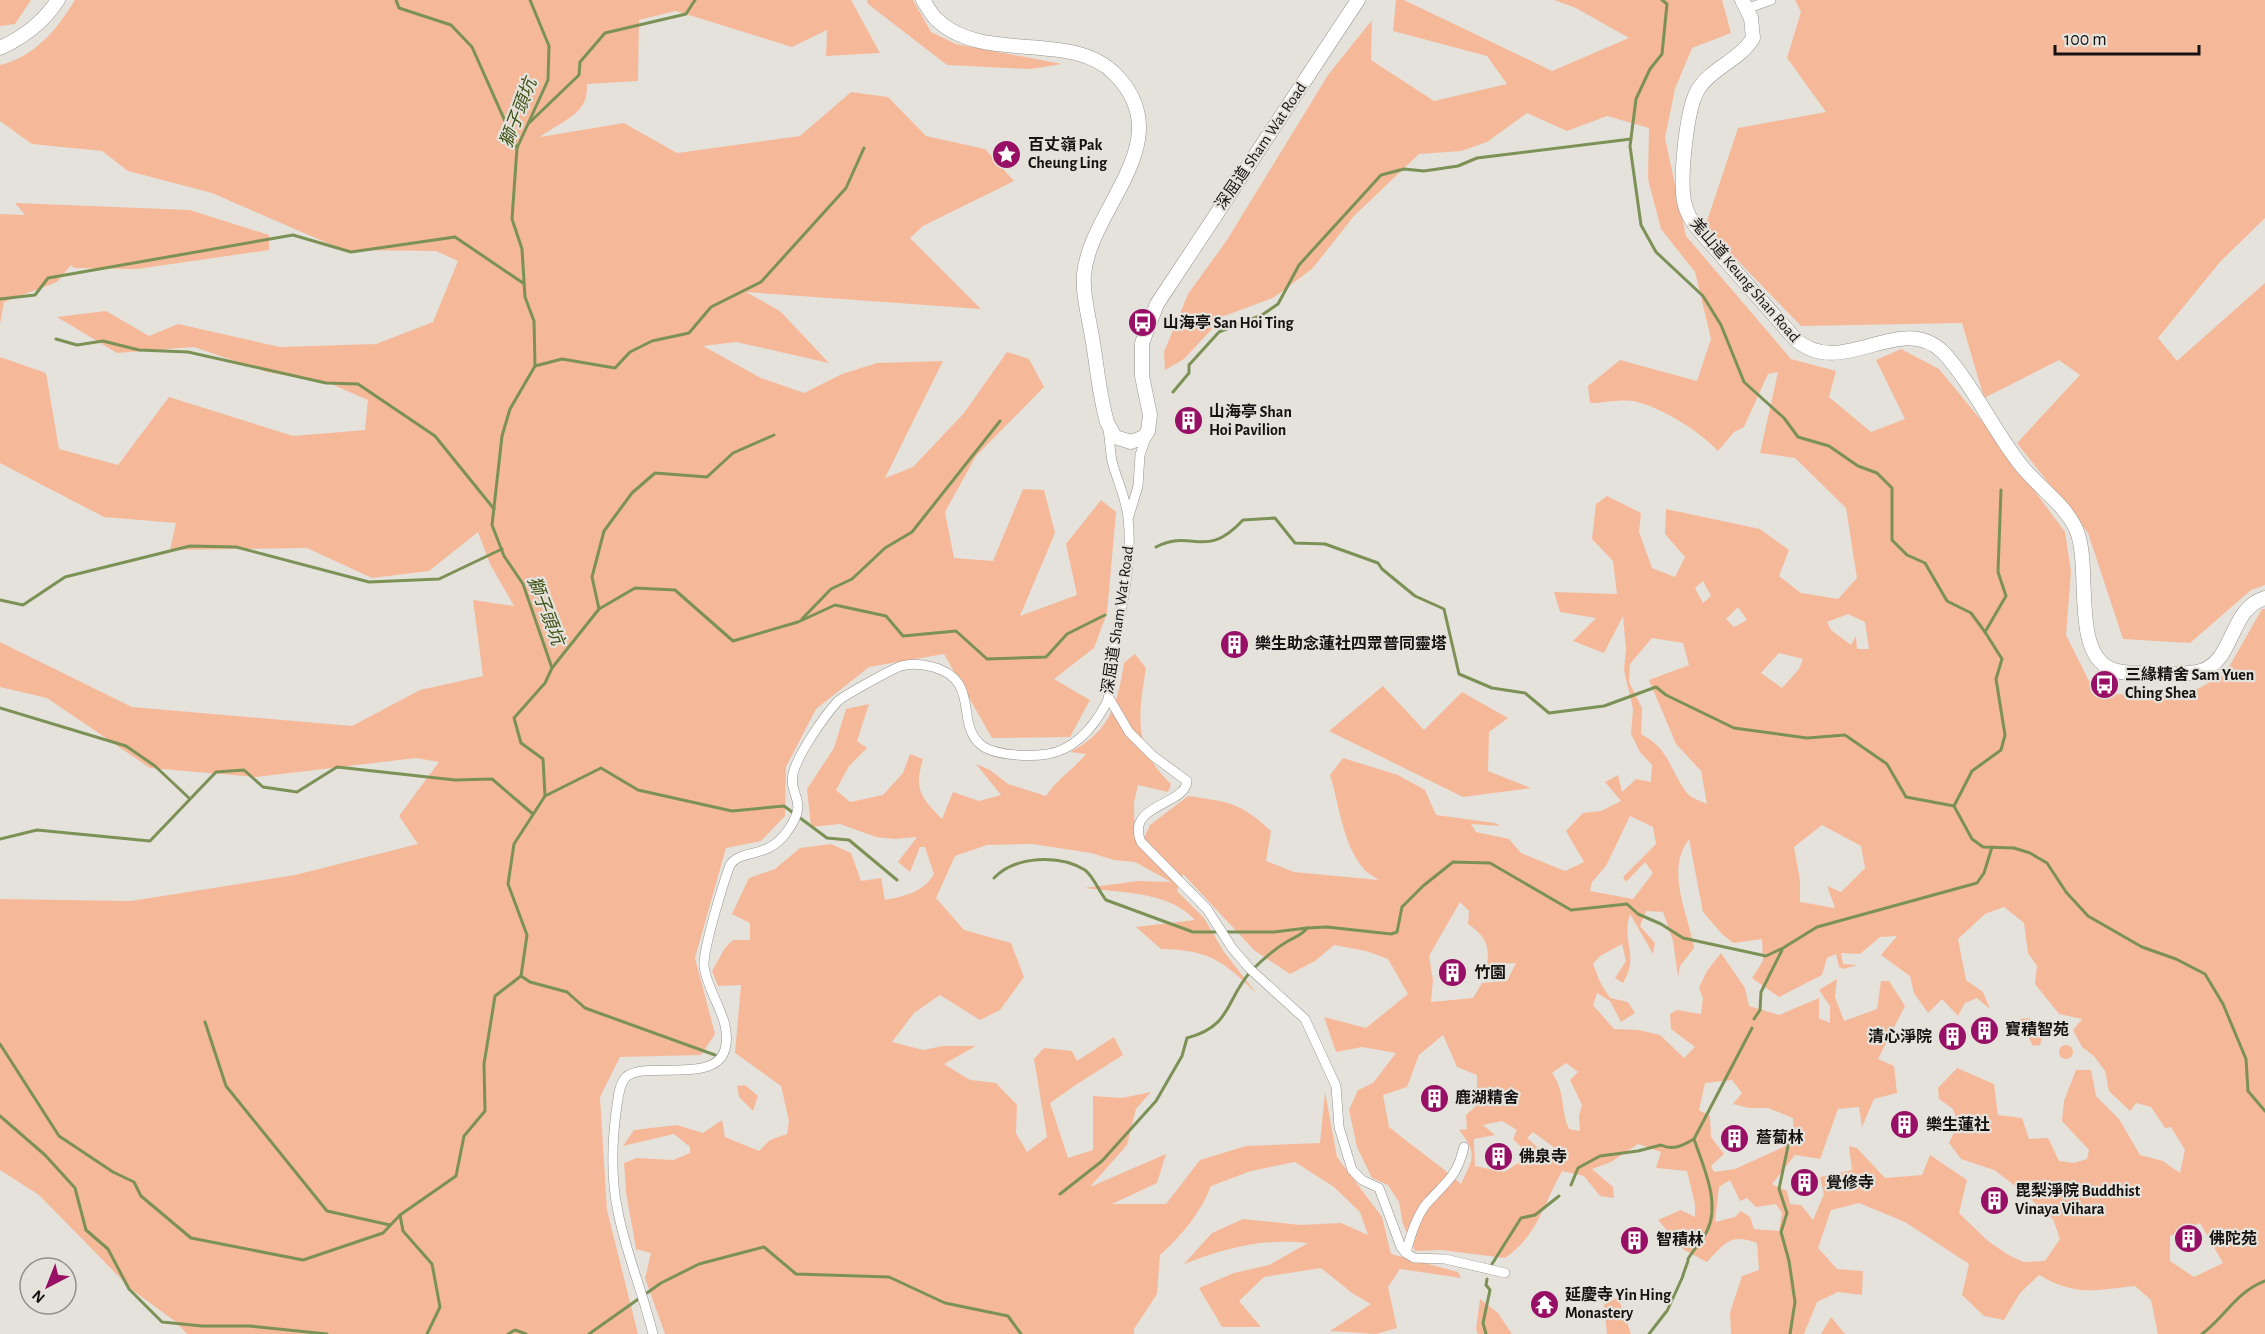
<svg xmlns="http://www.w3.org/2000/svg" width="2265" height="1334" viewBox="0 0 2265 1334" font-family="'Alegreya Sans','Noto Sans SC',sans-serif">
	<rect width="100%" height="100%" fill="#e5e2dc"/>
	<g fill="#f5b99a" fill-rule="evenodd">
		<polygon points="0,0 31,0 15,24 0,26"/>
		<path d="M75 0H851L880 53 826 56 827 30 792 47 676 11 639 20 638 81 587 84C589 115 562 120 540 137L624 123 677 153 800 136 851 92 888 97 926 136 985 149 1014 181 923 226 910 238 981 309 746 292 780 311 829 363 736 342 703 346 761 378 804 393 842 374 877 363 943 361 885 478 913 467 964 413 1007 352 1029 359 1044 387 976 456 945 512 954 558 993 561 1023 489 1044 490 1055 533 1020 616 1077 595 1066 544 1101 500 1116 512 1107 613 1094 648 1054 679 1090 700 1070 737 992 738 944 654 869 667 816 709 786 767 785 816 761 841 726 848 695 958 715 1034 701 1055 620 1057 600 1097 607 1210 638 1334H187L176 1322 131 1289 39 1195 0 1170V899L131 901 295 875 418 844 399 816 439 762 416 758 256 777 150 768 47 698 0 687V642L132 707 352 726 420 690 483 676 473 600 514 606 490 564 478 532 429 571 372 578 307 548 170 550 176 523 104 517 0 463V357L46 373 59 449 118 465 169 397 293 436 365 430 368 400 329 383 267 372 194 347 117 353 57 317 106 311 149 336 178 324 280 347 376 344 433 322 458 261 436 251 343 250 212 193 128 171 102 151 32 144 0 121V65C35 57 57 29 75 0Z"/>
		<polygon points="867,0 913,0 931,32 956,44 1062,64 1031,69 947,65 868,4"/>
		<path d="M1396 0H1404L1552 71 1629 38 1576 8 1554 0H1722L1731 33 1692 48 1675 89 1665 138 1686 236 1791 359 1836 371 1829 397 1871 432 1905 419 1876 360 1901 349 1939 369 1994 436 2065 532 2071 572 2066 635 2096 695 2192 692 2225 674 2262 609H2265V1334H2158L2151 1300 2135 1286C2093 1290 2077 1297 2039 1275L2020 1293 2004 1320 1984 1316 1962 1295 1969 1264 1905 1222 1859 1203 1831 1210 1818 1248 1837 1269 1863 1271 1862 1295 1838 1292 1817 1302 1804 1334H1731L1730 1313 1742 1276 1759 1270 1757 1243C1731 1233 1725 1242 1707 1262L1684 1250 1658 1220 1681 1210 1695 1217V1204L1687 1171 1656 1168 1661 1152 1638 1144 1611 1162 1592 1169 1613 1187 1614 1198 1600 1196 1584 1176 1562 1171C1543 1205 1538 1235 1505 1258L1441 1250 1415 1251 1403 1224 1399 1202 1388 1185 1372 1178 1357 1147 1349 1110 1358 1090 1373 1083 1396 1053 1362 1047 1336 1052 1324 1017 1366 1028 1408 994 1388 959 1366 951 1334 945 1315 961 1290 974 1255 951 1183 874 1177 891 1204 918 1224 952 1257 994C1223 961 1210 950 1161 949L1136 927 1195 920C1169 891 1121 893 1084 888L1138 881 1171 882 1135 862 1114 860 1091 853 1032 844 987 845 955 856 936 898 964 930 1011 943 1024 977 1000 1010 980 1020 940 995 914 1013 892 1042 923 1050 943 1046H976L944 1064 970 1080 996 1083 1017 1105 1016 1133 1027 1152 1047 1137 1034 1059 1044 1048 1072 1051 1077 1061 1114 1037 1123 1055 1077 1084 1050 1103 1068 1158 1093 1150V1096L1122 1098 1151 1092 1136 1109 1127 1145 1090 1187 1166 1154 1157 1183 1112 1204H1166L1200 1160 1246 1146 1320 1143 1325 1092 1337 1157 1382 1217 1391 1254 1458 1272 1461 1278 1400 1269 1388 1287 1397 1328 1376 1334 1330 1331 1371 1304 1352 1293 1321 1268 1264 1277 1239 1301 1261 1327H1222L1199 1288 1234 1273 1269 1265 1308 1243C1261 1238 1227 1248 1184 1264L1212 1233 1243 1219 1301 1225 1341 1223 1368 1235 1360 1212 1334 1187 1295 1162 1251 1171 1211 1186C1200 1214 1182 1235 1160 1255L1157 1294 1134 1329V1334H665L645 1278 651 1253 636 1249 626 1192 624 1163 637 1158 673 1160 690 1153V1147L674 1134 623 1146 634 1130 677 1125 703 1133 722 1120 725 1137 759 1151 770 1140 787 1134 789 1121 781 1086 735 1053 741 985 718 986 712 971 725 948 733 940H750V923L732 914 749 878 775 869 800 848 831 844 851 853 861 881 881 878 885 900C905 896 924 892 934 874L925 847H920L910 872 898 862 917 837 895 839 876 837 840 824 811 827 807 789 834 748 846 709 869 704 857 741 867 748 849 766 836 790 850 802 883 795 903 773 910 754 923 759C914 789 920 797 942 819L953 792 979 801 1001 795 976 764 990 770 1008 784 1046 796C1058 778 1072 771 1086 754L1070 752C1110 731 1117 706 1124 663L1135 654 1146 668C1138 717 1133 748 1171 784L1168 792 1138 785 1134 803 1135 841 1145 836 1150 825 1188 796C1229 802 1240 802 1271 831L1266 861 1294 872 1378 880C1374 876 1367 873 1363 868 1342 842 1340 807 1330 775L1343 758 1398 775 1425 790 1436 815 1495 823 1501 826 1471 824 1476 832 1509 839 1521 853 1565 871 1584 862 1566 831 1583 813 1601 811 1621 801 1605 782 1618 775 1622 792 1636 779 1651 782 1652 765 1640 752 1631 734 1633 709 1624 670 1626 649 1623 616 1604 653 1573 641 1596 618 1560 612 1554 592 1617 594 1613 561 1592 539 1596 504 1607 496 1641 513 1639 532 1652 568 1675 577 1685 557 1665 534 1666 509 1760 529 1789 550 1779 576 1801 593 1838 599 1857 578 1846 508 1795 458 1760 453 1778 372 1768 374 1744 427 1734 432 1718 451C1698 430 1661 407 1633 401 1620 399 1603 403 1590 403L1588 386 1620 360 1697 381 1711 339 1695 272 1661 229 1648 179 1649 128 1607 116 1567 131 1527 113 1487 142 1461 151 1419 154 1354 216 1312 269 1273 298 1224 316 1184 359 1165 370 1164 352 1188 294 1227 240 1328 75 1372 20 1371 60 1434 101 1507 84 1487 56 1393 31ZM1703 581 1711 596 1703 603 1695 588ZM1738 607 1747 620 1734 627 1726 619ZM1848 614 1865 622 1869 649H1857L1856 636 1851 645 1831 630 1827 622ZM1652 638 1683 643 1689 665 1649 680 1676 744 1701 771 1707 804C1701 801 1691 798 1687 793 1669 769 1670 749 1641 734L1642 708 1629 682 1630 664ZM1779 653 1803 659 1799 669 1782 688 1761 673ZM1630 816 1653 827 1656 844 1623 877 1626 882 1645 862 1653 873 1633 899 1590 891 1592 882 1606 866ZM1822 825 1861 846 1865 868 1841 892 1827 886 1835 908 1800 902V881L1794 847ZM1689 839 1703 912 1722 934 1733 943 1762 939 1763 961 1752 978 1779 997 1822 975 1827 958 1836 954 1839 967 1843 969 1857 965 1843 964 1841 953 1860 954 1880 937 1897 936 1881 955 1910 976 1914 993 1928 1013 1942 999 1958 1016 1965 1003 1977 998 1990 1009 1983 992 1966 980 1958 939 1985 914 2004 907 2024 923 2028 953 2037 966 2035 984 2059 1014 2082 1019 2073 1030 2082 1047 2094 1056 2105 1071 2109 1091 2130 1111 2136 1103 2151 1107 2165 1128 2171 1127 2185 1150 2180 1173 2163 1161 2140 1155 2119 1119 2096 1096 2091 1070H2076L2064 1101 2062 1121 2089 1150 2087 1159 2074 1163 2059 1161 2048 1138 2029 1139 2022 1118 1998 1115 1994 1084 1957 1068 1938 1088 1939 1099 1953 1109 1958 1123 1949 1143 1961 1159 1994 1170 2018 1188 2053 1219 2060 1239 2045 1261 2024 1262 2010 1256 1988 1241 1959 1213 1967 1180 1930 1155 1922 1175 1885 1178 1857 1148 1849 1146 1852 1170 1820 1177 1824 1194 1813 1220 1801 1205 1790 1204 1787 1191 1772 1184 1795 1155 1820 1159 1838 1109 1859 1107 1862 1127 1874 1099 1897 1093 1894 1066 1878 1059 1905 1006 1889 981H1881L1877 1009 1844 1021 1835 997 1837 979 1819 990 1830 1006V1023L1819 1018V998L1779 1015 1749 1006 1745 988 1721 953 1707 971 1699 988 1703 998 1701 1014 1677 1010 1670 1014 1671 1029 1695 1047 1684 1058 1660 1035 1639 1030 1614 1029 1593 1005 1597 993 1610 1001 1621 1022 1635 1013 1628 1002 1610 998 1600 982 1593 964 1600 956 1622 944 1626 961 1615 978 1623 983C1640 954 1621 943 1630 914L1653 954 1655 943 1640 926 1646 911 1663 912 1673 941 1678 977 1680 966 1694 948C1688 912 1665 872 1689 839ZM1460 902 1469 911 1468 924C1485 936 1490 944 1487 965L1516 963 1507 981 1482 983 1473 998 1431 1002 1433 980 1429 956ZM1443 1035 1457 1067 1477 1075V1105L1466 1115 1467 1129 1459 1130C1478 1154 1473 1158 1461 1184 1439 1164 1413 1147 1389 1127L1383 1095 1407 1087 1419 1055ZM1566 1063 1578 1072 1570 1080 1582 1105 1579 1116 1580 1131 1569 1129C1560 1109 1566 1093 1552 1073ZM1732 1080 1742 1093 1733 1104 1749 1108H1768L1793 1118 1794 1142 1735 1169 1714 1172 1711 1166 1724 1154 1711 1137 1710 1116 1699 1110 1705 1083ZM1502 1121 1517 1130 1513 1139 1520 1146V1162L1504 1172 1475 1166 1474 1139 1495 1135 1483 1125ZM1533 1132 1563 1154 1558 1165 1527 1138ZM1730 1180 1740 1201 1747 1198 1756 1207 1776 1204 1782 1213 1779 1231 1754 1229 1750 1217 1741 1211 1735 1217 1715 1222 1719 1187ZM2200 1223 2223 1263 2194 1277 2170 1261V1236Z"/>
		<polygon points="1795,0 2265,0 2265,218 2220,262 2158,338 2177,361 2265,283 2265,585 2251,590 2190,643 2123,639 2088,533 2017,443 2080,375 2059,360 1984,398 1962,323 1801,326 1705,227 1738,128 1826,112 1787,58 1801,12"/>
		<polygon points="15,203 190,210 269,235 269,250 137,269 74,268 71,265 57,282 4,302 0,324 0,214 25,215"/>
		<polygon points="1383,686 1424,730 1462,692 1508,718 1489,732 1488,771 1531,788 1463,797 1329,731"/>
		<polygon points="2030,1018 2043,1035 2040,1045 2033,1046 2020,1019"/>
		<circle cx="2066" cy="1052" r="7"/>
		<polygon points="745,1085 758,1096 753,1111 739,1097 737,1086"/>
		<polygon points="1618,1297 1631,1334 1607,1334 1604,1305"/>
		<polygon points="1480,1299 1498,1313 1512,1334 1478,1334 1476,1329"/>
		<polygon points="1831,1317 1845,1334 1821,1334"/>
	</g>
	<g fill="none" stroke-linecap="round" stroke-linejoin="round">
		<g stroke="#7c9155" stroke-width="3">
			<polyline points="396,0 399,8 451,25 472,47 517,148"/>
			<polyline points="1662,0 1667,4 1662,54 1650,69 1636,99 1630,146 1641,225 1656,252 1703,296 1721,325 1744,382 1784,418 1798,437 1829,446 1858,466 1877,473 1892,488 1892,540 1907,555 1925,563 1947,601 1971,613 1985,632"/>
			<polyline points="529,123 579,75 580,62 605,33 686,14 695,0"/>
			<polyline points="0,299 35,295 48,278 293,235 351,252 455,237 523,283"/>
			<polyline points="56,339 77,345 103,341 139,350 188,352 326,383 358,384 435,436 494,509"/>
			<polyline points="535,366 562,359 615,368 630,352 652,341 689,333 711,307 761,282 846,188 864,148"/>
			<polyline points="1173,392 1189,373 1189,365 1219,332 1262,315 1278,304 1299,265 1381,175 1404,169 1424,171 1458,166 1477,158 1631,139"/>
			<path d="M1156 547C1193 528 1205 561 1243 520L1275 518 1295 543 1325 544 1378 563 1382 569 1415 596 1444 609 1459 674 1492 688 1525 693 1549 713 1604 706 1656 687 1666 695 1734 728 1807 738 1845 735 1887 764 1906 797 1954 806 1972 839 1983 847 2014 848 2030 853 2047 863 2066 892 2088 916 2142 947 2176 959 2205 974 2223 1004 2246 1059 2248 1091 2265 1111"/>
			<polyline points="0,600 23,605 65,577 190,546 236,547 369,582 439,579 502,549"/>
			<polyline points="599,609 592,577 604,531 632,493 655,473 707,477 733,453 774,435"/>
			<polyline points="802,619 831,589 852,579 885,548 912,532 1000,421"/>
			<polyline points="552,668 599,609 635,588 675,590 733,641 798,622 835,605 886,616 903,636 956,631 987,659 1046,657 1067,634 1105,615"/>
			<polyline points="0,708 126,746 155,766 189,798"/>
			<polyline points="545,796 601,768 638,790 732,811 784,806 827,838 849,840 897,880"/>
			<polyline points="1954,806 1972,771 2001,750 2005,735 1996,679 2002,659 1985,632 2006,596 1998,572 2001,490"/>
			<polyline points="0,839 37,830 150,841 216,772 244,770 263,787 297,792 337,767 455,780 492,779 533,814"/>
			<path d="M994 878C1015 856 1059 854 1085 870 1094 877 1099 892 1106 900L1193 932H1274L1307 928"/>
			<polyline points="521,976 530,982 567,992 585,1008 715,1055"/>
			<polyline points="1754,1019 1760,1010 1761,992 1782,950"/>
			<polyline points="205,1022 226,1086 327,1211 390,1225"/>
			<polyline points="0,1044 59,1136 113,1172 134,1182 141,1196 191,1238 303,1260 383,1233 400,1215"/>
			<polyline points="0,1116 45,1155 75,1188 86,1230 108,1249 129,1289 162,1322 202,1326 250,1326 327,1334"/>
			<path d="M1571 1185 1578 1168 1600 1156 1638 1151 1661 1145C1673 1151 1684 1145 1694 1139"/>
			<path d="M1060 1194 1102 1161 1156 1101 1182 1056 1187 1038C1233 1026 1225 999 1252 970 1262 960 1276 948 1288 941 1296 936 1301 936 1307 928L1327 927 1391 934 1397 932 1402 907 1423 886 1453 862 1490 863 1571 910 1627 904 1638 914 1661 924 1683 938 1766 956 1783 948 1817 927 1977 883 1984 873 1992 847"/>
			<path d="M1688 1259C1694 1249 1702 1241 1707 1231 1721 1203 1703 1166 1694 1139L1752 1028"/>
			<polyline points="1492,1264 1521,1218 1535,1215 1559,1196"/>
			<polyline points="1683,1275 1688,1261"/>
			<polyline points="1667,1311 1683,1276"/>
			<polyline points="427,1334 440,1307 432,1264 403,1231 400,1215 456,1176 464,1136 485,1111 484,1064 495,996 521,976 527,935 508,884 514,844 545,796 543,759 521,743 514,718 545,683 552,668 523,584 504,556 492,525 502,436 510,409 535,366 534,321 525,297 522,249 512,219 517,148 548,80 549,46 530,0"/>
			<polyline points="508,1334 515,1330 526,1334"/>
			<polyline points="589,1334 661,1283 699,1264 764,1247 796,1274 889,1277 945,1303 1008,1316 1021,1334"/>
			<polyline points="1486,1334 1483,1323 1490,1290 1486,1285 1487,1279"/>
			<polyline points="1649,1334 1666,1312"/>
			<polyline points="1790,1334 1795,1302 1789,1261 1781,1232 1787,1213 1779,1189 1791,1132"/>
			<path d="M2202 1334C2225 1317 2236 1292 2265 1281"/>
		</g>
		<defs>
			<g id="minor">
				<polyline points="1746,9 1771,0"/>
				<polyline points="1129,516 1138,486 1140,455 1147,434"/>
				<path d="M1109 698 1129 732 1153 756 1187 781C1185 806 1125 804 1141 842L1207 909 1232 948 1250 969 1305 1019 1336 1086 1339 1127 1352 1170 1362 1180 1379 1188 1401 1247 1406 1253 1414 1258 1445 1259 1505 1273"/>
				<path d="M1406 1253C1410 1237 1417 1213 1429 1201 1448 1180 1457 1176 1464 1147"/>
				<path d="M653 1334C643 1293 626 1253 618 1212 611 1180 612 1144 616 1112 618 1102 618 1085 626 1077 644 1060 716 1085 725 1049 733 1020 707 994 704 966 703 949 723 884 730 865 740 849 767 859 786 833 811 800 788 797 793 774 797 755 825 715 838 701 843 696 894 668 901 666 912 663 922 664 933 667 980 680 956 721 979 743 991 756 1030 757 1048 754 1076 749 1095 725 1107 702 1110 695 1108 687 1109 679 1116 629 1134 569 1128 518 1126 497 1117 481 1112 461 1110 451 1110 440 1108 430"/>
			</g>
			<g id="secondary">
				<path d="M923 0C927 6 931 14 936 19 983 65 1071 29 1115 74 1181 141 1091 206 1084 274 1082 294 1089 317 1092 337 1097 365 1099 394 1107 422L1115 437 1131 442 1144 437 1148 431 1150 415 1142 376V343L1157 304 1358 0"/>
				<path d="M1742 0 1751 18 1753 38C1740 60 1713 67 1699 88 1686 107 1680 178 1684 201 1686 213 1691 221 1699 230L1795 339C1842 381 1900 310 1943 352 1973 385 1992 428 2020 464 2036 485 2062 502 2074 525 2094 559 2069 651 2111 669 2122 674 2135 673 2147 673 2164 673 2185 676 2201 671 2235 660 2229 609 2265 598"/>
				<path d="M0 48C24 37 43 23 58 0"/>
			</g>
		</defs>
		<use href="#minor" stroke="#95938d" stroke-width="10"/>
		<use href="#secondary" stroke="#95938d" stroke-width="15"/>
		<use href="#minor" stroke="#fff" stroke-width="9"/>
		<use href="#secondary" stroke="#fff" stroke-width="14"/>
	</g>
	<defs>
		<symbol id="sight-disc" viewBox="-11 -11 22 22"><circle r="9.5" fill="#981065" stroke="#e5e2dc"/><path d="M0-6L1.8-2.2L6-1.7L2.9 1.2L3.7 5.4L0 3.3L-3.7 5.4L-2.9 1.2L-6-1.7L-1.8-2.2Z" fill="#fff"/></symbol>
		<symbol id="bus-disc" viewBox="-11 -11 22 22"><circle r="9.5" fill="#981065" stroke="#e5e2dc"/><path d="M-5-6H5V4H4V6H2V4H-2V6H-4V4H-5ZM-3.5-4V0h7V-4ZM-3.5 1.2v1.5H-2V1.2ZM2 1.2v1.5H3.5V1.2Z" fill="#fff"/></symbol>
		<symbol id="building-disc" viewBox="-11 -11 22 22"><circle r="9.5" fill="#981065" stroke="#e5e2dc"/><path d="M-4-6H4V6H1V3H-1V6H-4ZM-2.5-4.3h1.7v1.8h-1.7ZM.8-4.3h1.7v1.8H.8ZM-2.5-1h1.7V.8h-1.7ZM.8-1h1.7V.8H.8Z" fill="#fff"/></symbol>
		<symbol id="temple-disc" viewBox="-11 -11 22 22"><circle r="9.5" fill="#981065" stroke="#e5e2dc"/><path d="M0-6L5-2H3V0L6.5 2.5H4V6H1.5V3h-3V6H-4V2.5H-6.5L-3 0V-2H-5Z" fill="#fff"/></symbol>
	</defs>
	<g fill-rule="evenodd">
		<use href="#sight-disc" x="990" y="138" width="33" height="33"/>
		<use href="#bus-disc" x="1126" y="306" width="33" height="33"/>
		<use href="#building-disc" x="1172" y="404" width="33" height="33"/>
		<use href="#building-disc" x="1218" y="628" width="33" height="33"/>
		<use href="#bus-disc" x="2088" y="668" width="33" height="33"/>
		<use href="#building-disc" x="1436" y="956" width="33" height="33"/>
		<use href="#building-disc" x="1968" y="1014" width="33" height="33"/>
		<use href="#building-disc" x="1936" y="1020" width="33" height="33"/>
		<use href="#building-disc" x="1418" y="1082" width="33" height="33"/>
		<use href="#building-disc" x="1888" y="1108" width="33" height="33"/>
		<use href="#building-disc" x="1718" y="1122" width="33" height="33"/>
		<use href="#building-disc" x="1482" y="1140" width="33" height="33"/>
		<use href="#building-disc" x="1788" y="1166" width="33" height="33"/>
		<use href="#building-disc" x="1978" y="1184" width="33" height="33"/>
		<use href="#building-disc" x="2172" y="1222" width="33" height="33"/>
		<use href="#building-disc" x="1618" y="1224" width="33" height="33"/>
		<use href="#temple-disc" x="1528" y="1288" width="33" height="33"/>
	</g>
	<g text-anchor="middle" dominant-baseline="central" stroke-width="4.5" stroke-linejoin="round" paint-order="stroke">
		<g font-size="16" font-weight="bold" fill="#141311" stroke="#e5e2dc" text-anchor="start">
			<text x="1028" y="145">百丈嶺 Pak<tspan x="1028" dy="18">Cheung Ling</tspan></text>
			<text x="1163" y="323">山海亭 San Hoi Ting</text>
			<text x="1209" y="412">山海亭 Shan<tspan x="1209" dy="18">Hoi Pavilion</tspan></text>
			<text x="1255" y="644">樂生助念蓮社四眾普同靈塔</text>
			<text x="2125" y="675">三緣精舍 Sam Yuen<tspan x="2125" dy="18">Ching Shea</tspan></text>
			<text x="1474" y="973">竹園</text>
			<text x="2005" y="1030">寶積智苑</text>
			<text x="1932" y="1037" text-anchor="end">清心淨院</text>
			<text x="1455" y="1098">鹿湖精舍</text>
			<text x="1926" y="1125">樂生蓮社</text>
			<text x="1756" y="1138">薝蔔林</text>
			<text x="1519" y="1157">佛泉寺</text>
			<text x="1826" y="1183">覺修寺</text>
			<text x="2015" y="1191">毘梨淨院 Buddhist<tspan x="2015" dy="18">Vinaya Vihara</tspan></text>
			<text x="2209" y="1239">佛陀苑</text>
			<text x="1656" y="1240">智積林</text>
			<text x="1565" y="1295">延慶寺 Yin Hing<tspan x="1565" dy="18">Monastery</tspan></text>
		</g>
		<g font-size="16" fill="#141311" stroke="#e5e2dc">
			<text transform="translate(1261 146) rotate(-56)">深屈道 Sham Wat Road</text>
			<text transform="translate(1745 280) rotate(49)">羗山道 Keung Shan Road</text>
			<text transform="translate(1118 620) rotate(-82)">深屈道 Sham Wat Road</text>
		</g>
		<g font-size="18" font-style="italic" fill="#3f5216" stroke="#e5e2dc">
			<text transform="translate(519 113) rotate(-69)">獅子頭坑</text>
			<text transform="translate(545 611) rotate(69)">獅子頭坑</text>
		</g>
	</g>
	<g transform="translate(48 1286) rotate(222)"><circle r="28" fill="#e5e2dc" stroke="#918f8b" stroke-width="1.5"/>
	<path d="M0-4.5L10 22L0 15L-10 22Z" fill="#981065"/>
	<text y="-9" font-size="16" font-weight="bold" text-anchor="middle" fill="#141311">N</text>
	</g>
	<path d="M2055 45v9h144v-9" fill="none" stroke="#141311" stroke-width="3"/>
	<text x="2064" y="45" font-size="18" fill="#141311" stroke="#e5e2dc" stroke-width="4.5" paint-order="stroke">100 m</text>
</svg>
